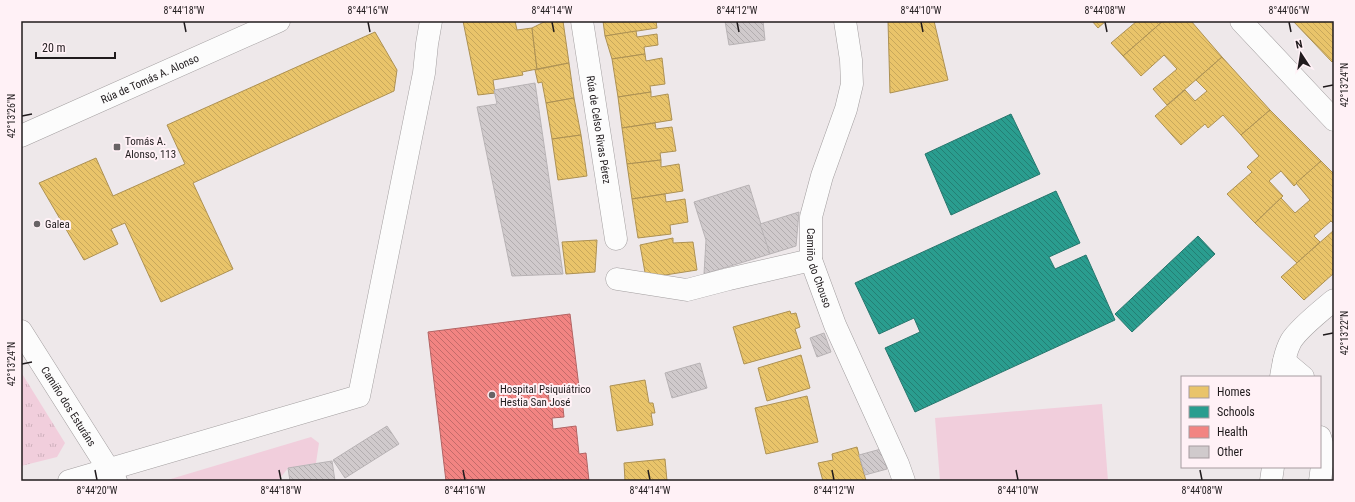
<svg xmlns="http://www.w3.org/2000/svg" width="1355" height="502" viewBox="0 0 1355 502" font-family="'Roboto Condensed',sans-serif">
	<defs>
		<pattern id="grass-tufts" width="24" height="20" patternUnits="userSpaceOnUse"><rect width="24" height="20" fill="#f1cedc"/><path d="M3 7l-1-3M5 7V3M7 7l1-3M15 17l-1-3M17 17v-4M19 17l1-3" fill="none" stroke="#ceb0bc"/></pattern>
		<pattern id="homes-back-hatch" width="6" height="6" patternUnits="userSpaceOnUse"><rect width="6" height="6" fill="#e9c46a"/><path d="M-1 5l2 2M0 0l6 6M5-1l2 2" fill="none" stroke="#c8a85b"/></pattern>
		<pattern id="schools-back-hatch" width="6" height="6" patternUnits="userSpaceOnUse"><rect width="6" height="6" fill="#2a9d8f"/><path d="M-1 5l2 2M0 0l6 6M5-1l2 2" fill="none" stroke="#247f74"/></pattern>
		<pattern id="health-back-hatch" width="6" height="6" patternUnits="userSpaceOnUse"><rect width="6" height="6" fill="#f28482"/><path d="M-1 5l2 2M0 0l6 6M5-1l2 2" fill="none" stroke="#c46b6a"/></pattern>
		<pattern id="building-back-hatch" width="6" height="6" patternUnits="userSpaceOnUse"><rect width="6" height="6" fill="#d0cacc"/><path d="M-1 5l2 2M0 0l6 6M5-1l2 2" fill="none" stroke="#b2adaf"/></pattern>
	</defs>
	<rect width="100%" height="100%" fill="#eee8ea"/>
	<polygon fill="url(#grass-tufts)" points="21,372 65,443 57,457 21,466"/>
	<g fill="#f1cedc">
		<polygon points="1102,404 1108,481 940,481 935,418"/>
		<polygon points="311,437 319,443 316,463 288,468 278,481 164,481"/>
	</g>
	<g fill="url(#homes-back-hatch)" stroke="#ad9153">
		<polygon points="463,21 515,21 517,30 532,28 537,69 522,72 523,75 493,80 495,93 478,95"/>
		<polygon points="546,21 563,21 569,63 537,69 532,28"/>
		<polygon points="603,21 656,21 657,28 605,36"/>
		<polygon points="888,21 934,21 948,80 890,93"/>
		<polygon points="1092,21 1106,21 1098,28"/>
		<polygon points="1137,21 1163,21 1123,56 1111,43"/>
		<polygon points="1163,21 1191,21 1222,57 1167,105 1153,89 1177,69 1164,55 1141,76 1123,56"/>
		<polygon points="1293,21 1334,21 1334,60 1332,62"/>
		<polygon points="636,31 637,37 657,34 658,45 644,47 645,54 612,59 605,36"/>
		<polygon points="375,32 397,70 394,91 193,183 233,269 161,302 125,223 111,229 118,244 84,260 39,183 96,158 113,196 185,164 167,125"/>
		<polygon points="645,54 646,61 662,58 665,84 650,86 651,92 618,97 612,59"/>
		<polygon points="1222,57 1270,110 1241,135 1223,115 1208,128 1205,124 1181,145 1155,116 1185,90 1195,101 1207,91 1196,80"/>
		<polygon points="569,63 574,98 546,103 542,82 538,83 535,70"/>
		<polygon points="651,92 651,97 668,94 672,120 622,128 618,97"/>
		<polygon points="574,98 581,135 552,139 546,103"/>
		<polygon points="1270,110 1321,161 1294,186 1281,171 1269,181 1283,196 1255,223 1227,194 1252,172 1247,167 1259,156 1241,135"/>
		<polygon points="655,123 656,129 672,127 676,151 660,153 661,160 627,164 622,128"/>
		<polygon points="581,135 587,176 558,180 552,139"/>
		<polygon points="661,160 661,167 679,164 683,191 632,199 627,164"/>
		<polygon points="1321,161 1334,174 1334,224 1331,221 1314,236 1320,242 1297,263 1255,223 1281,198 1295,213 1310,200 1296,183"/>
		<polygon points="665,194 666,202 685,199 688,222 670,225 671,234 638,238 632,199"/>
		<polygon points="1334,230 1334,273 1304,300 1281,277"/>
		<polygon points="673,238 673,243 693,242 697,270 646,278 640,245"/>
		<polygon points="597,240 595,272 566,274 562,242"/>
		<polygon points="790,311 791,314 796,313 800,327 795,329 801,348 744,364 733,327"/>
		<polygon points="801,355 810,388 767,401 758,368"/>
		<polygon points="645,380 649,403 653,403 655,413 651,413 653,425 617,431 610,386"/>
		<polygon points="807,396 818,442 766,454 755,408"/>
		<polygon points="857,447 866,481 823,481 818,463 833,460 832,454"/>
		<polygon points="665,459 667,481 625,481 624,463"/>
	</g>
	<g fill="url(#schools-back-hatch)" stroke="#27766d">
		<polygon points="1011,114 1040,174 951,215 925,154"/>
		<polygon points="1056,191 1080,243 1049,257 1055,269 1086,255 1115,320 915,412 885,348 920,332 914,318 879,334 855,283"/>
		<polygon points="1198,236 1215,254 1132,332 1115,314"/>
	</g>
	<polygon fill="url(#health-back-hatch)" stroke="#b36464" points="570,314 579,387 548,390 549,401 562,399 564,417 552,418 553,429 576,426 579,454 586,453 589,481 446,481 428,332"/>
	<g fill="url(#building-back-hatch)" stroke="#b8b3b5">
		<polygon points="725,21 763,21 765,40 729,45"/>
		<polygon points="535,83 563,274 512,276 477,107 497,104 494,90"/>
		<polygon points="749,185 770,254 704,274 706,240 694,202"/>
		<polygon points="799,212 796,246 770,254 760,224"/>
		<polygon points="824,333 831,352 817,357 810,338"/>
		<polygon points="700,363 707,388 672,398 665,373"/>
		<polygon points="387,426 399,444 345,478 333,460"/>
		<polygon points="881,449 887,469 865,475 859,455"/>
		<polygon points="332,461 335,481 290,481 288,468"/>
	</g>
	<g fill="none" stroke-linecap="round" stroke-linejoin="round">
		<defs>
			<g id="minor">
				<path id="s1" d="M582 21 616 239"/>
				<path id="s2" d="M845 21 851 60 852 84 846 109 822 176 811 217V260L835 325 898 464 904 481"/>
				<path id="s3" d="M21 136 279 21"/>
				<polyline points="617,279 687,290 729,279 811,260"/>
				<path id="s4" d="M21 331 116 481"/>
				<polyline points="1284,361 1303,377"/>
				<path d="M1281 377C1283 365 1285 352 1291 341 1299 328 1322 310 1334 300"/>
				<polyline points="69,481 359,396 424,73 427,44 431,21"/>
				<polyline points="1271,481 1273,467"/>
				<polyline points="1320,481 1324,450 1320,437"/>
			</g>
			<polyline id="primary" points="1241,21 1334,120"/>
		</defs>
		<use href="#minor" stroke="#a29e9f" stroke-width="23"/>
		<use href="#primary" stroke="#a29e9f" stroke-width="23"/>
		<use href="#minor" stroke="#fcfcfc" stroke-width="22"/>
		<use href="#primary" stroke="#fcfcfc" stroke-width="22"/>
	</g>
	<path fill="none" stroke="#201b1d" stroke-width="1.5" d="M184 22 186 32M368 22 370 32M552 22 554 32M737 22 739 32M921 22 923 32M1105 22 1107 32M1289 22 1291 32M1323 87 1333 85M22 116 32 114M1323 335 1333 333M22 364 32 362M95 470 97 480M279 470 281 480M463 470 465 480M648 470 650 480M832 470 834 480M1016 470 1018 480M1200 470 1202 480"/>
	<g fill="#686365" stroke="#fff1f6" stroke-width="1.5">
		<rect x="113" y="143" width="8" height="8" rx="2"/>
		<circle cx="37" cy="224" r="4"/>
		<circle cx="492" cy="395" r="4"/>
	</g>
	<g text-anchor="middle" dominant-baseline="central" stroke-width="4" stroke-linejoin="round" paint-order="stroke">
		<g font-size="11" fill="#201b1d" stroke="#fff1f6">
			<text stroke="none"><textPath href="#s3" startOffset="141">Rúa de Tomás A. Alonso</textPath></text>
			<text stroke="none"><textPath href="#s1" startOffset="110">Rúa de Celso Rivas Pérez</textPath></text>
			<text stroke="none"><textPath href="#s2" startOffset="255">Camiño do Chouso</textPath></text>
			<text stroke="none"><textPath href="#s4" startOffset="89">Camiño dos Esturáns</textPath></text>
		</g>
		<g font-size="11" fill="#201b1d" stroke="#fff1f6" text-anchor="start">
			<text x="125" y="141">Tomás A.<tspan x="125" dy="13">Alonso, 113</tspan></text>
			<text x="45" y="224">Galea</text>
			<text x="500" y="389">Hospital Psiquiátrico<tspan x="500" dy="13">Hestia San José</tspan></text>
		</g>
	</g>
	<rect width="1355" height="502" fill="none" stroke="#fff1f6" stroke-width="44"/>
	<rect x="1181" y="376" width="140" height="92" fill="#fff1f6" stroke="#a69b9f"/>
	<rect x="1189" y="386" width="20" height="12" fill="#e9c46a" stroke="#a69b9f"/>
	<text x="1217" y="396" font-size="12" fill="#201b1d">Homes</text>
	<rect x="1189" y="406" width="20" height="12" fill="#2a9d8f" stroke="#a69b9f"/>
	<text x="1217" y="416" font-size="12" fill="#201b1d">Schools</text>
	<rect x="1189" y="426" width="20" height="12" fill="#f28482" stroke="#a69b9f"/>
	<text x="1217" y="436" font-size="12" fill="#201b1d">Health</text>
	<rect x="1189" y="446" width="20" height="12" fill="#d0cacc" stroke="#a69b9f"/>
	<text x="1217" y="456" font-size="12" fill="#201b1d">Other</text>
	<g transform="translate(1301 54) rotate(348)" stroke="#fff1f6" stroke-width="3" paint-order="stroke">
	<path d="M0-3L7 15L0 10L-7 15Z" fill="#201b1d"/>
	<text y="-6" font-size="11" font-weight="bold" text-anchor="middle" fill="#201b1d">N</text>
	</g>
	<path d="M36 52v6h79v-6" fill="none" stroke="#201b1d" stroke-width="2"/>
	<text x="42" y="52" font-size="12" fill="#201b1d" stroke="#fff1f6" stroke-width="3" paint-order="stroke">20 m</text>
	<rect x="22" y="22" width="1311" height="458" fill="none" stroke="#201b1d" stroke-width="1.5"/>
	<g font-size="10" text-anchor="middle" fill="#201b1d">
		<text x="184" y="14">8°44'18"W</text>
		<text x="368" y="14">8°44'16"W</text>
		<text x="552" y="14">8°44'14"W</text>
		<text x="737" y="14">8°44'12"W</text>
		<text x="921" y="14">8°44'10"W</text>
		<text x="1105" y="14">8°44'08"W</text>
		<text x="1289" y="14">8°44'06"W</text>
		<text transform="translate(1344 85) rotate(-90)" y="4">42°13'24"N</text>
		<text transform="translate(11 116) rotate(-90)" y="4">42°13'26"N</text>
		<text transform="translate(1344 333) rotate(-90)" y="4">42°13'22"N</text>
		<text transform="translate(11 364) rotate(-90)" y="4">42°13'24"N</text>
		<text x="97" y="494">8°44'20"W</text>
		<text x="281" y="494">8°44'18"W</text>
		<text x="465" y="494">8°44'16"W</text>
		<text x="650" y="494">8°44'14"W</text>
		<text x="834" y="494">8°44'12"W</text>
		<text x="1018" y="494">8°44'10"W</text>
		<text x="1202" y="494">8°44'08"W</text>
	</g>
</svg>
